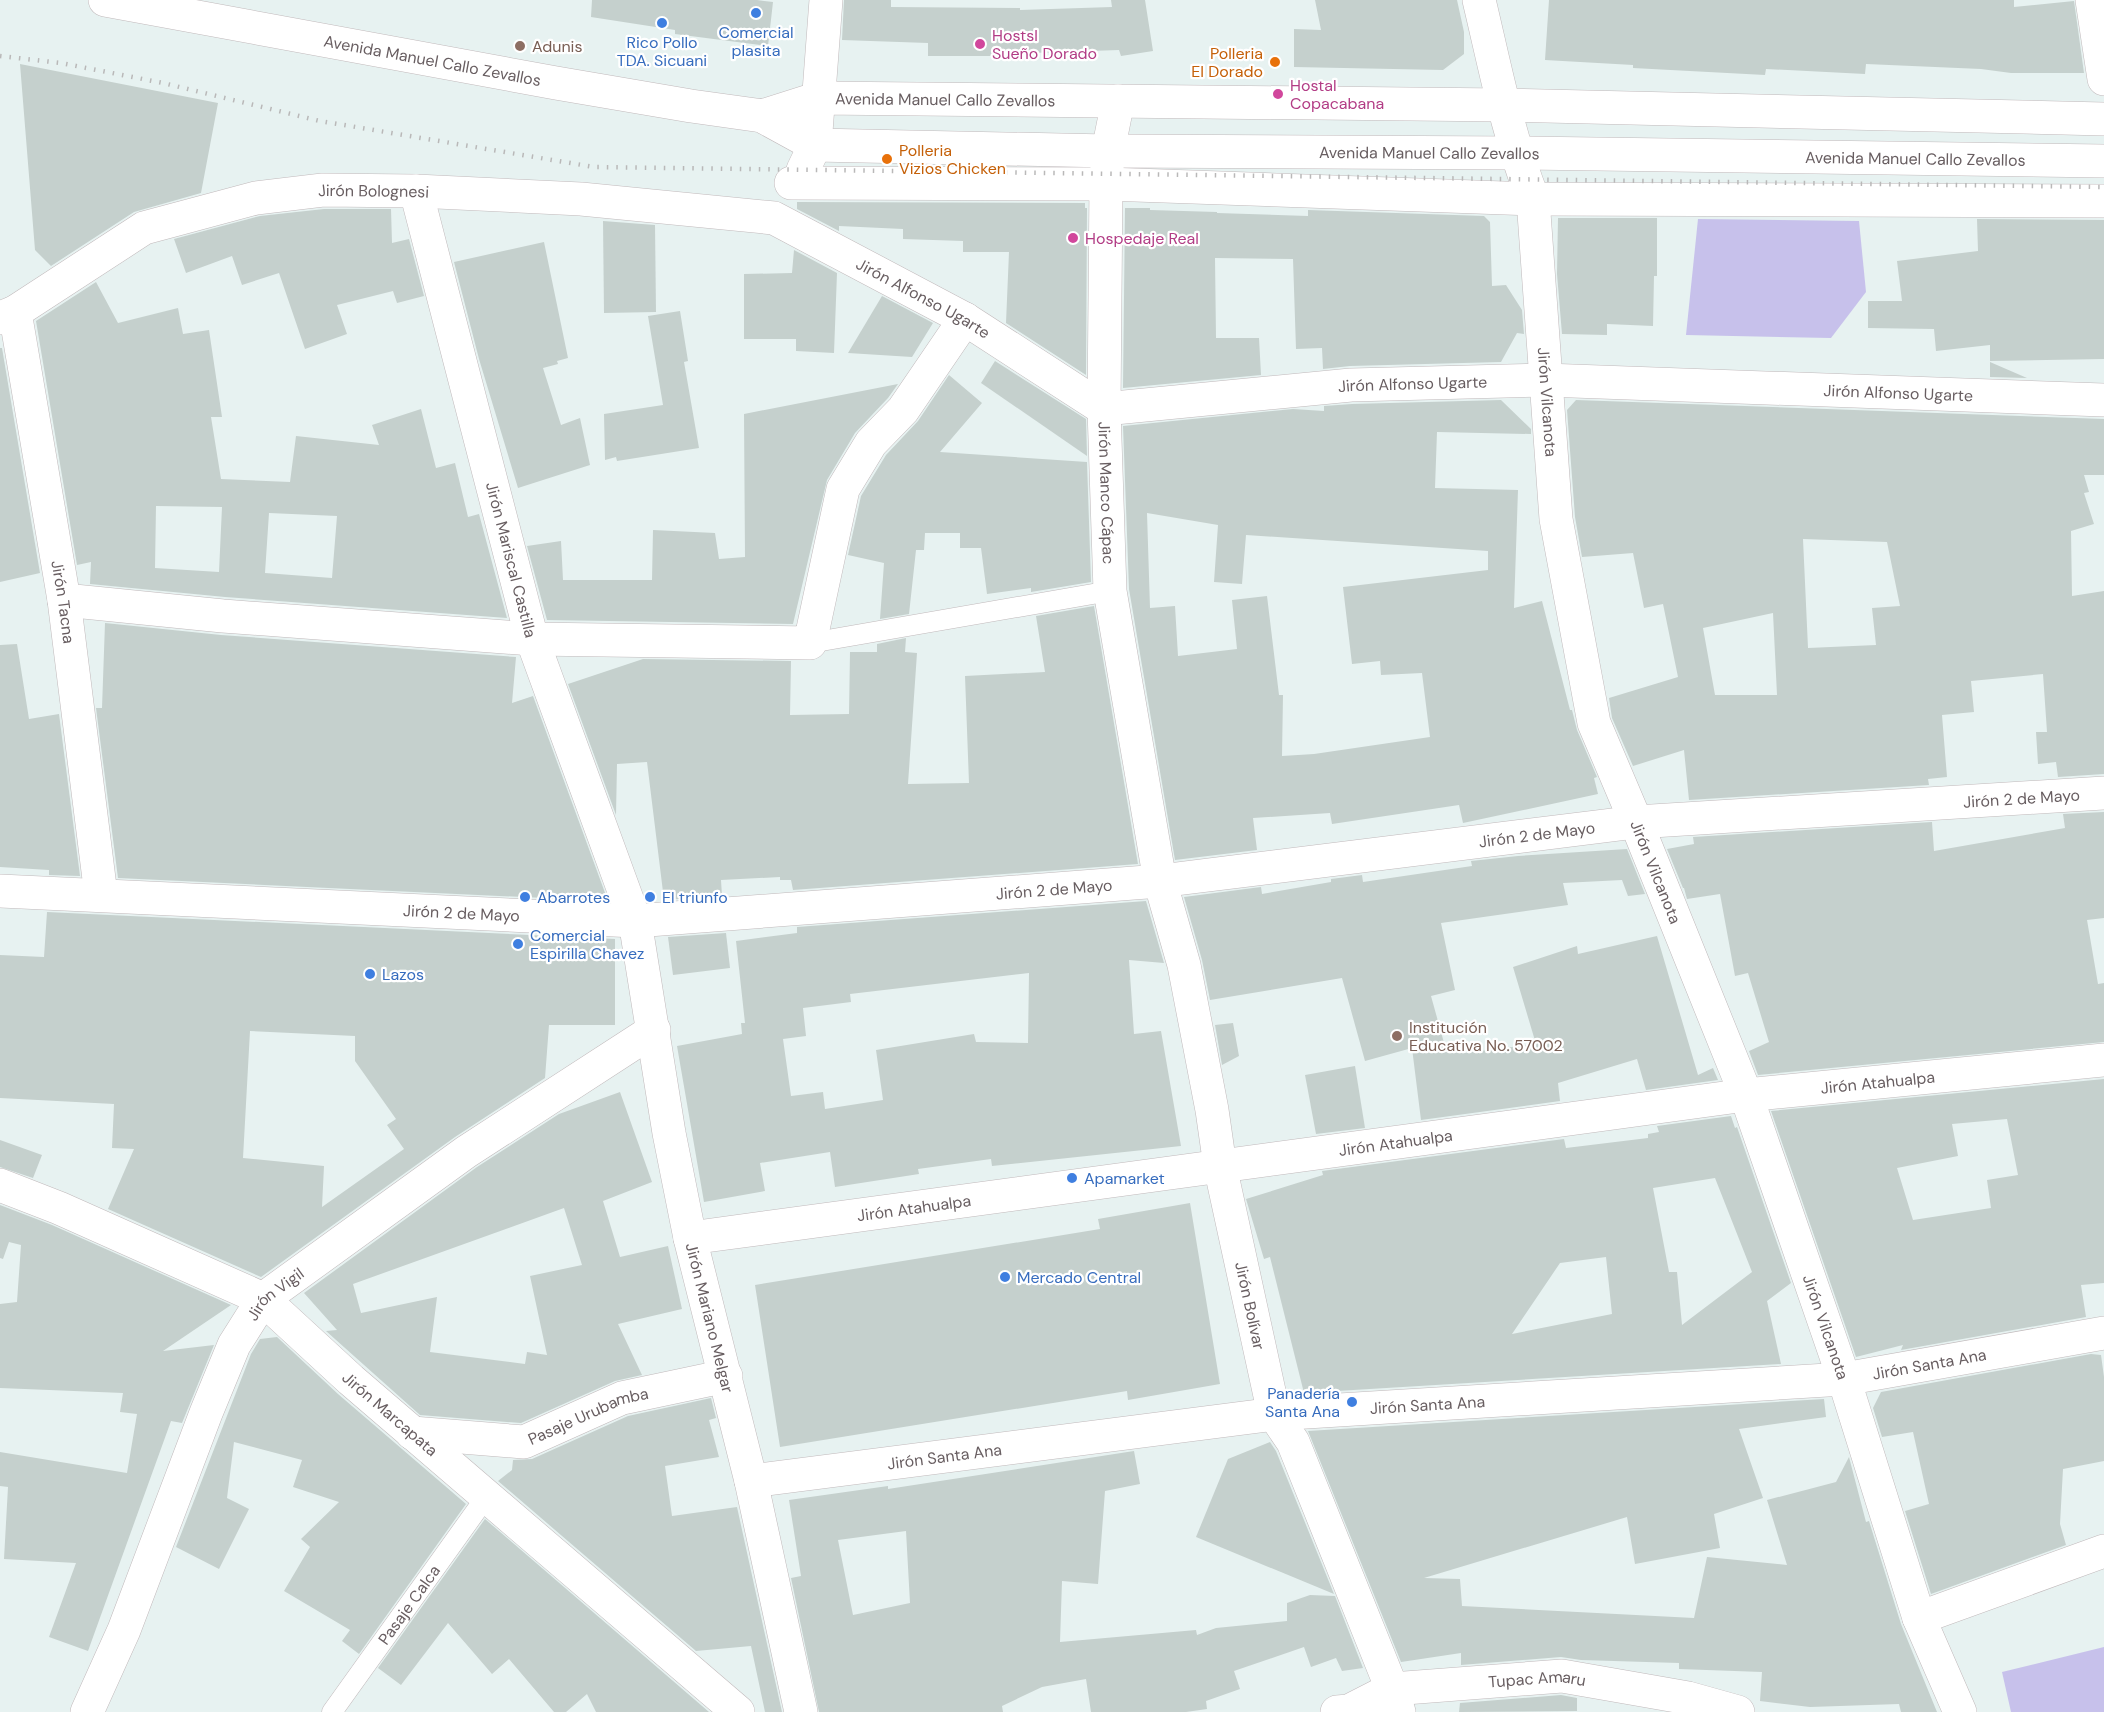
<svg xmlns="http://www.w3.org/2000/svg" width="2104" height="1712" viewBox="0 0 2104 1712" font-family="'DM Sans',sans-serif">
	<rect width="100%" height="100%" fill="#e7f2f1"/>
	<g fill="#c7c1eb">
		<polygon points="1698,219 1859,221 1866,292 1831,338 1686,335"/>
		<polygon points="2104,1647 2104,1712 2011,1712 2002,1672"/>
	</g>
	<g fill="#c5d0cd" fill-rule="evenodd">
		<polygon points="592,0 757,0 773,2 768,46 675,34 675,30 591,17"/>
		<polygon points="844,0 891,0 891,7 1020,8 1020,10 1112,7 1111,0 1145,0 1153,51 1121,56 1119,50 1032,53 991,56 928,56 928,43 842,40"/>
		<polygon points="1315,0 1457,0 1464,32 1464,54 1443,70 1294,67 1294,29 1321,30"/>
		<polygon points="1549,0 2014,0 2014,7 2074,1 2084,73 2011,73 1981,69 1866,64 1865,74 1766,69 1765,75 1633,68 1633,65 1545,60"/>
		<polygon points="20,64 218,103 201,193 134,212 51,266 35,250"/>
		<polygon points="797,202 1085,203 1085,208 1087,208 1086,375 1006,323 1009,252 963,252 963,241 903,239 903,229 839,226 839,231 797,209"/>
		<polygon points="1125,208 1150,208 1150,210 1217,212 1217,213 1308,216 1308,210 1484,216 1490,222 1492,286 1506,285 1522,310 1524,334 1517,333 1501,362 1350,366 1323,369 1322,348 1296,349 1293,259 1215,258 1216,338 1259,338 1261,375 1123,388"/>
		<polygon points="324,209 391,209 392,243 409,239 424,296 397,303 393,291 337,305 347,334 305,349 279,273 242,285 232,256 186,273 174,239 260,216"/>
		<polygon points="1558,218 1657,218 1657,276 1654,276 1653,326 1607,324 1607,335 1562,334 1557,274"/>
		<polygon points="1977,219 2104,220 2104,359 1990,361 1990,345 1936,351 1934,329 1868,328 1868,301 1902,301 1897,261 1978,251"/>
		<polygon points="603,221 655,225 656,312 604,313"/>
		<polygon points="544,242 568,358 557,361 558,364 543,368 561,425 580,418 590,465 518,488 479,359 454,262"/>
		<polygon points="794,250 837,273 834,353 796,351 796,339 744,339 744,274 792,273"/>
		<path d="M96 282 118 323 178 308 183 334 209 330 222 417H211L221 479 290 482 296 436 379 445 372 425 421 409 436 468 455 463 468 517 479 514 507 618 225 597 90 584 91 562 77 565 36 321ZM156 506 222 507 219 572 155 568ZM269 513 337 516 332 578 265 573Z"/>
		<polygon points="882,296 933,323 912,357 848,353"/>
		<polygon points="680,311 688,361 684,362 699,448 617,461 616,457 605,460 604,414 663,405 648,316"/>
		<polygon points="0,348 2,348 40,573 0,582"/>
		<polygon points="995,361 1086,419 1087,456 981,383"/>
		<polygon points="1990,362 2027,378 1990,377"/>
		<polygon points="949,375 982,403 940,452 1087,462 1091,582 1031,592 1031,588 987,594 981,548 960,548 960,533 925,533 924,550 916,550 909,614 880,619 884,563 848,555 861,496 886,455 918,421"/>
		<polygon points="898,384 888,398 855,433 827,480 793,624 547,620 527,546 561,541 563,580 652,580 653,530 715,533 719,559 745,557 744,414"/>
		<path d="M1501 400 1531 429V434L1437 432 1435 488 1518 490 1514 608 1542 601 1570 710H1572L1577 730 1597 777 1594 778 1598 794 1463 823 1459 805 1332 824 1330 813 1253 818 1257 850 1175 860 1129 589 1123 426 1293 409 1324 411V406L1352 404ZM1147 513 1218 525 1214 582 1242 584 1246 535 1488 551V570L1343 587 1352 664 1380 661 1381 675 1422 673 1430 737 1314 754 1282 756 1283 695H1279L1267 596 1232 600 1237 649 1178 656 1175 606 1150 608Z"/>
		<path d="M1576 400 2104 419V475H2084L2089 492 2084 493 2094 524 2071 531 2072 596 2104 591V774L2058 777 2056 762 2038 764 2036 732H2047L2043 674 1971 681 1974 712 1942 715 1947 777 1928 779 1929 785 1689 800 1684 750 1633 766 1612 718 1609 698 1678 677 1663 604 1644 608 1633 553 1582 557 1575 517 1567 410ZM1803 539 1887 542 1900 606 1872 608 1876 645 1808 648ZM1773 613 1777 695H1715L1703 628Z"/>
		<polygon points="1094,606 1138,864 793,890 791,880 780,880 780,877 721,880 722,896 664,900 647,762 617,764 616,815 568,684 643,659 791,661 790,715 849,714 850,652 877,652 877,644 906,638 905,652 917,653 908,784 969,783 965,676 1045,672 1036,616"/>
		<polygon points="105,623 221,635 516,657 512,703 533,696 608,901 118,878 96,708 102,708"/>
		<polygon points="17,644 29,719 59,714 80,876 49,875 49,870 0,867 0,645"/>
		<polygon points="2104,812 2104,918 2087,920 2098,984 2104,983 2104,1042 1758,1075 1749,1051 1769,1042 1748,973 1735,976 1720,894 1687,899 1684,888 1683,888 1667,849 1694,844 1693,837 1932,822 1934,851 2065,828 2063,814"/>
		<polygon points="1627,849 1645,894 1628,896 1622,880 1563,883 1568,905 1441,923 1455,990 1431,996 1446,1050 1463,1047 1464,1053 1536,1044 1513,967 1577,946 1578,954 1657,936 1698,1075 1713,1068 1718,1080 1646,1090 1637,1059 1558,1083 1560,1101 1421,1120 1412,1048 1365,1061 1342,978 1210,1000 1202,960 1184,897 1261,887 1262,894 1331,882 1331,879 1362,875 1363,882 1472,866 1471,861 1518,856"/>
		<path d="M1146 901 1164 963 1129 960 1134 1034 1161 1031 1181 1146 992 1166 991 1159 918 1169 919 1174 835 1187 830 1152 760 1163 765 1191 704 1202 677 1046 742 1034 741 1023H745L736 941 797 933V927ZM1029 973 1028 1043 976 1042 974 1034 876 1050 883 1100 825 1109 823 1092 791 1096 783 1039 806 1036 803 1008 851 1002 850 994Z"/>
		<path d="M47 912 615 939V1025H549L545 1078 455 1137 261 1277 108 1209 134 1149 112 1148 114 1104 0 1098V955L44 957ZM250 1031 355 1036V1061L396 1119 387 1125 404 1149 322 1207 324 1166 243 1158Z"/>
		<polygon points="726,933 730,968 673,975 668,937"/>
		<polygon points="1233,1023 1239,1056 1222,1065 1215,1025"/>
		<polygon points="1355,1066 1365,1128 1316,1134 1305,1075"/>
		<path d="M2104 1079V1283L2081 1285 2086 1317 1901 1350 1903 1345 1856 1357 1771 1111ZM2007 1119 2018 1175 1987 1180 1991 1208 1913 1220 1897 1168 1958 1156 1952 1124Z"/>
		<path d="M620 1092 652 1182 603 1201 620 1257 668 1246 682 1309 618 1324 642 1375 615 1381 521 1423 420 1415 326 1331 337 1330 304 1293 477 1167 559 1114ZM564 1208 582 1265 530 1276 547 1355 527 1352 525 1364 430 1352 437 1297 361 1313 353 1284Z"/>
		<path d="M1731 1116 1735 1128 1737 1127 1791 1283 1767 1301 1781 1364 1304 1393 1270 1257 1264 1259 1246 1199 1323 1175 1322 1171 1564 1139 1566 1148 1648 1138V1134L1659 1132 1657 1126ZM1715 1178 1752 1272 1682 1325 1677 1272H1669L1653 1188ZM1606 1257 1612 1314 1512 1334 1560 1263Z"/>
		<polygon points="0,1140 42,1155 33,1178 0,1167"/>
		<polygon points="1190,1203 1220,1384 1128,1400 1127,1391 780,1447 755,1285 1100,1229 1098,1219"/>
		<polygon points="0,1205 52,1225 231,1305 163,1351 214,1345 182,1423 171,1421 88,1651 49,1637 76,1563 4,1559 8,1487 0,1486 0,1452 127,1473 137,1414 120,1412 123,1393 0,1388 0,1304 17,1302 21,1245 9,1242 3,1259 0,1258"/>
		<polygon points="277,1337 338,1394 466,1504 359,1654 342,1641 350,1630 284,1591 310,1547 301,1539 339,1502 293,1487 302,1460 234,1442 227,1498 249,1509 219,1569 176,1547 251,1354 260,1339"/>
		<polygon points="2091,1354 2101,1355 2104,1377 2104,1461 2063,1469 2060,1524 2066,1545 1931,1594 1905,1511 1929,1504 1913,1432 1882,1437 1873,1408 1881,1392"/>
		<polygon points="711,1398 716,1418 709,1420 719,1457 665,1466 672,1516 737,1507 782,1712 765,1712 751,1646 696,1651 498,1481 512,1470 513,1460 532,1459 628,1416"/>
		<polygon points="1824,1399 1826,1417 1739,1429 1763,1498 1714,1514 1720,1548 1635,1564 1627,1517 1424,1578 1460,1579 1462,1606 1694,1618 1707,1557 1787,1565 1767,1500 1836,1482 1849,1457 1866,1522 1869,1521 1901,1624 1937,1712 1901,1712 1899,1704 1810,1707 1760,1701 1762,1672 1679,1669 1679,1663 1581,1660 1561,1657 1461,1665 1461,1653 1401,1662 1308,1431"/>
		<polygon points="1270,1442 1276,1451 1334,1594 1196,1537 1228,1459"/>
		<path d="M1134 1451 1140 1484 1105 1491 1098 1584 1062 1581 1060 1642 1196 1630 1197 1635 1216 1628 1287 1621V1603L1310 1595 1335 1596 1363 1668 1342 1671 1336 1658 1311 1667 1304 1647 1234 1671 1240 1689 1206 1701 1207 1709 1186 1712H1091L1086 1679 1042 1687 1002 1706 1003 1712H819L791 1578 801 1576 789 1500 888 1486V1489ZM906 1531 910 1603 853 1615 838 1540Z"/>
		<polygon points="485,1519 709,1712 596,1712 587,1694 566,1712 554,1712 509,1659 492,1674 448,1623 401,1685 378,1668"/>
		<polygon points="1561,1695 1577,1698 1577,1711 1459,1712 1460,1703"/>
	</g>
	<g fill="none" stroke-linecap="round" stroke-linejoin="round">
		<defs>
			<g id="service">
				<polyline points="810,643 1110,591"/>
				<path id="s1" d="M332 1712 486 1497"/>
			</g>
			<g id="minor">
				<path id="s2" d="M1479 0C1495 67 1508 135 1533 199L1556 519 1594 723 1636 822 1746 1095 1844 1379 1919 1618 1960 1712"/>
				<polyline points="2092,0 2104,79"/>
				<path id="s3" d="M1118 101 1108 151 1106 184 1104 409 1110 591 1160 881 1184 965 1212 1110 1220 1166 1274 1414 1293 1442 1392 1689 1399 1712"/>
				<polyline points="803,170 815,145 826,0"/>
				<polyline points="791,183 1106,184 1533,199 2104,201"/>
				<path id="s4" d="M416 191 532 639 635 921 669 1133 690 1238 751 1481 801 1712"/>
				<path id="s5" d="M15 312 64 600 101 895"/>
				<path id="s6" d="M0 318 15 312 144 228 256 198 323 190 416 191 581 199 774 218 965 319 1104 409 1351 385 1545 380 2104 400"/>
				<polyline points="64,600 223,616 532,639 810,643 843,489 871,443 903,410 965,319"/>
				<path id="s7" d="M0 891 635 921 1160 881 1636 822 2104 793"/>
				<path id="s8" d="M0 1185 59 1208 263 1299 351 1380 738 1712"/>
				<path id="s9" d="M690 1238 1746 1095 2104 1060"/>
				<path id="s10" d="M412 1433 524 1442 622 1398 726 1376"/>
				<path id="s11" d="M751 1481 1274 1414 1844 1379 2104 1333"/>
				<polyline points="1919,1618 2104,1551"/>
				<path id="s12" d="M87 1712 124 1630 206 1413 234 1345 263 1299 466 1152 654 1030"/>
				<path id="s13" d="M1337 1712 1349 1711 1392 1689 1562 1676 1688 1698 1738 1712"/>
			</g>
			<g id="tertiary">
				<path id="s14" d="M105 0 556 83 691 106 762 116 815 145 1108 151 1518 153 2104 161"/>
				<path id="s15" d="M762 116 819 98 1504 105 2104 119"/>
			</g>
		</defs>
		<use href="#service" stroke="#c1b9bb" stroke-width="21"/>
		<use href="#minor" stroke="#c1b9bb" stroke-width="34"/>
		<use href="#tertiary" stroke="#c1b9bb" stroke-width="34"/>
		<use href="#service" stroke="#fff" stroke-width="20"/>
		<use href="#minor" stroke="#fff" stroke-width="33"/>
		<use href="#tertiary" stroke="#fff" stroke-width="33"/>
		<polyline stroke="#b9b8b8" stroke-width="4.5" stroke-dasharray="1.5 8" stroke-linecap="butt" points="0,56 61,63 163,83 320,121 594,167 2104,187"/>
	</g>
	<g fill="#3f7fe0" stroke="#fff" stroke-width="2">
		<circle cx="756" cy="13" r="6"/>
		<circle cx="662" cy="23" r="6"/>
		<circle cx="525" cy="897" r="6"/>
		<circle cx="650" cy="897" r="6"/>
		<circle cx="518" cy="944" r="6"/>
		<circle cx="370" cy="974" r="6"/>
		<circle cx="1072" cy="1178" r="6"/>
		<circle cx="1005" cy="1277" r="6"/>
		<circle cx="1352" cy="1402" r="6"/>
	</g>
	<g fill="#d1479c" stroke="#fff" stroke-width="2">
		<circle cx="980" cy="44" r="6"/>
		<circle cx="1278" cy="94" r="6"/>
		<circle cx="1073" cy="238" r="6"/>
	</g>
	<g fill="#8d6e63" stroke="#fff" stroke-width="2">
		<circle cx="520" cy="46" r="6"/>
		<circle cx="1397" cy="1036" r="6"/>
	</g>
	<g fill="#e8710a" stroke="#fff" stroke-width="2">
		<circle cx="1275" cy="62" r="6"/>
		<circle cx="887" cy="159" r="6"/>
	</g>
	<g text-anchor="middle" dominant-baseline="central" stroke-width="4.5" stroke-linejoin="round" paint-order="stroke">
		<g font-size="16" fill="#366cbe" stroke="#fff" text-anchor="start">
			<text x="756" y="32" text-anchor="middle">Comercial<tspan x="756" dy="18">plasita</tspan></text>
			<text x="662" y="42" text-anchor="middle">Rico Pollo<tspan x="662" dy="18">TDA. Sicuani</tspan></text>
			<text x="537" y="897">Abarrotes</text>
			<text x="662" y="897">El triunfo</text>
			<text x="530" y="935">Comercial<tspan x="530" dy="18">Espirilla Chavez</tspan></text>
			<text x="382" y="974">Lazos</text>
			<text x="1084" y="1178">Apamarket</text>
			<text x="1017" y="1277">Mercado Central</text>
			<text x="1340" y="1393" text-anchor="end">Panadería<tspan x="1340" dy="18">Santa Ana</tspan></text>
		</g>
		<g font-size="16" fill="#b23c85" stroke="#fff" text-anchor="start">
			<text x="992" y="35">Hostsl<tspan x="992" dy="18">Sueño Dorado</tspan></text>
			<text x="1290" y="85">Hostal<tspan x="1290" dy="18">Copacabana</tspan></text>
			<text x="1085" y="238">Hospedaje Real</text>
		</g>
		<g font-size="16" fill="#785e54" stroke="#fff" text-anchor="start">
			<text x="532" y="46">Adunis</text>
			<text x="1409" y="1027">Institución<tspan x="1409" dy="18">Educativa No. 57002</tspan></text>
		</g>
		<g font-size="16" fill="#c56008" stroke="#fff" text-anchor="end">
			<text x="1263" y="53">Polleria<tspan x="1263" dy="18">EI Dorado</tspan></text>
			<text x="899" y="150" text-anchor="start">Polleria<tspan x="899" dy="18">Vizios Chicken</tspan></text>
		</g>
		<g font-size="16" fill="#685e61" stroke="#fff">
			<text stroke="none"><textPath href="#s14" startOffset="333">Avenida Manuel Callo Zevallos</textPath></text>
			<text stroke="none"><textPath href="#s15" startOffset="186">Avenida Manuel Callo Zevallos</textPath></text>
			<text stroke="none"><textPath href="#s14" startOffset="1342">Avenida Manuel Callo Zevallos</textPath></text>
			<text stroke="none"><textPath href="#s14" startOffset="1828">Avenida Manuel Callo Zevallos</textPath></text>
			<text stroke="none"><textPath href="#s6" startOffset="404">Jirón Bolognesi</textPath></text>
			<text stroke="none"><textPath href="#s6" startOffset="975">Jirón Alfonso Ugarte</textPath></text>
			<text stroke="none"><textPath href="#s6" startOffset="1497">Jirón Alfonso Ugarte</textPath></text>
			<text stroke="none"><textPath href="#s6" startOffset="1983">Jirón Alfonso Ugarte</textPath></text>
			<text stroke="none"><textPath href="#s2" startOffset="410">Jirón Vilcanota</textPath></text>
			<text stroke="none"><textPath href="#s3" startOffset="393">Jirón Manco Cápac</textPath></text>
			<text stroke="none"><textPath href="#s4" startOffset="381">Jirón Mariscal Castilla</textPath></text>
			<text stroke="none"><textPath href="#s5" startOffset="294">Jirón Tacna</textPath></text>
			<text stroke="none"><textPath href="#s7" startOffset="2028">Jirón 2 de Mayo</textPath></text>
			<text stroke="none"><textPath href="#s7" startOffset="1542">Jirón 2 de Mayo</textPath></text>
			<text stroke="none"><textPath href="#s2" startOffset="896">Jirón Vilcanota</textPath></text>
			<text stroke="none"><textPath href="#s7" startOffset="1056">Jirón 2 de Mayo</textPath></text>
			<text stroke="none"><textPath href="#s7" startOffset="462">Jirón 2 de Mayo</textPath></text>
			<text stroke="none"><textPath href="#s9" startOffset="1198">Jirón Atahualpa</textPath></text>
			<text stroke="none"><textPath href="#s9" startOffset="712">Jirón Atahualpa</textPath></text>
			<text stroke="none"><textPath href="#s9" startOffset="226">Jirón Atahualpa</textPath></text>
			<text stroke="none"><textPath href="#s12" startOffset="462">Jirón Vigil</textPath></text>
			<text stroke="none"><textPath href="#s3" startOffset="1220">Jirón Bolívar</textPath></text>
			<text stroke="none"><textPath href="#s4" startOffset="1167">Jirón Mariano Melgar</textPath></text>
			<text stroke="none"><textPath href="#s2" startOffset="1382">Jirón Vilcanota</textPath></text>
			<text stroke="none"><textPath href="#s11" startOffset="1185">Jirón Santa Ana</textPath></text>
			<text stroke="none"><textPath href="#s11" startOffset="681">Jirón Santa Ana</textPath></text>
			<text stroke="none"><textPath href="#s8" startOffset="458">Jirón Marcapata</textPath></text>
			<text stroke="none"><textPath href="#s10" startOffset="182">Pasaje Urubamba</textPath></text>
			<text stroke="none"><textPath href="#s11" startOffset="195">Jirón Santa Ana</textPath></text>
			<text stroke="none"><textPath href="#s1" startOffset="132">Pasaje Calca</textPath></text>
			<text stroke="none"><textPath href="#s13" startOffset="206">Tupac Amaru</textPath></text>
		</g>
	</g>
</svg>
